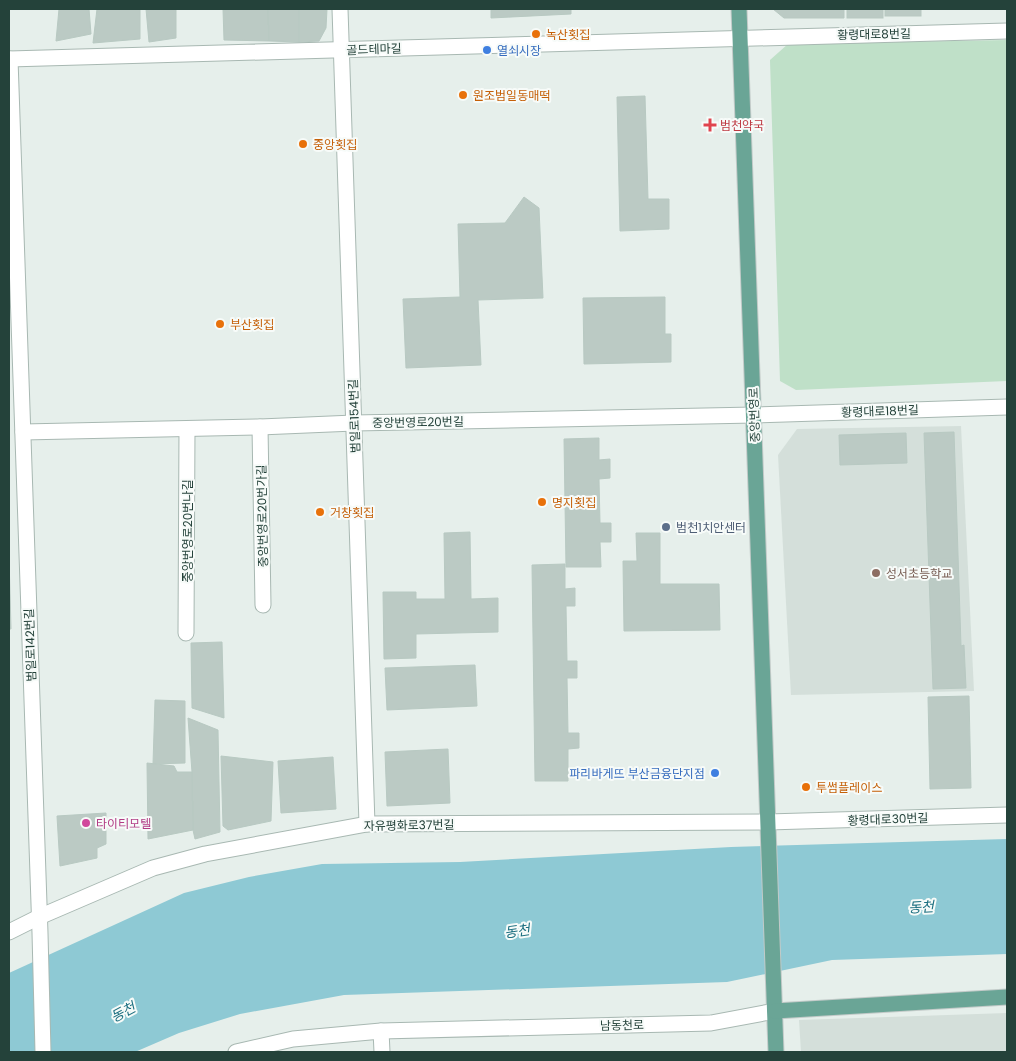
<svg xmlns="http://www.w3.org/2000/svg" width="1016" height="1061" viewBox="0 0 1016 1061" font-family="Poppins,'Noto Sans KR',sans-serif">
	<rect width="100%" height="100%" fill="#e6efeb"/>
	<g fill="#d4dfda">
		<polygon points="961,426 974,691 791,695 778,455 797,429"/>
		<polygon points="1007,1013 1007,1052 801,1052 799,1020"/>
	</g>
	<polygon fill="#bfe0c8" points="1007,40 1007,381 796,390 780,381 770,60 788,44"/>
	<polygon fill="#8ec9d4" points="1007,839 1007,954 832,960 727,982 344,995 240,1014 179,1033 135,1052 9,1052 9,973 184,893 249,877 322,864 460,862 731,847"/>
	<g fill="#bbcac4" stroke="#b8c9c2">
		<polygon points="59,9 89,9 91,34 56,41"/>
		<polygon points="97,9 140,9 140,39 93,43"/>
		<polygon points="146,9 176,9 176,38 149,42"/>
		<polygon points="223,9 268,9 269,41 224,40"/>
		<polygon points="268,9 299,9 299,42 269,41"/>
		<polygon points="299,9 327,9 326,28 319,41 299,42"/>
		<polygon points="491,9 571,9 571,14 491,18"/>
		<polygon points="773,9 844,9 844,18 784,18"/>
		<rect x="847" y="9" width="36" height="9"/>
		<rect x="885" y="9" width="36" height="7"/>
		<polygon points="645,96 648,199 669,199 669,229 620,231 617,97"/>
		<polygon points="524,197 539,208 543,298 478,300 481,365 406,368 403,299 460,297 458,224 505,223"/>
		<polygon points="665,297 665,334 671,334 671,362 584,364 583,298"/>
		<polygon points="954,432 961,646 964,645 966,688 933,689 924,433"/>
		<polygon points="906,433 907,463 840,465 839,435"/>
		<polygon points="599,438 599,460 610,459 610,478 599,479 600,523 611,523 611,542 600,542 601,567 566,567 564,439"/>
		<polygon points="470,532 471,599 498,598 498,632 416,634 416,658 384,659 383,592 416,592 416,599 445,599 444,533"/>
		<polygon points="636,533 660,533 660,584 719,584 720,630 624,631 623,561 637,561"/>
		<polygon points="9,558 11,629 9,629"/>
		<polygon points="565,564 565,589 575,588 575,606 566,606 567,661 577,661 577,678 567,678 568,733 579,733 579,748 568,749 568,781 535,781 532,565"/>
		<polygon points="222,642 224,718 192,708 191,643"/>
		<polygon points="475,665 477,706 387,710 385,668"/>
		<polygon points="969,696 971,788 930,789 928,697"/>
		<polygon points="155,700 185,701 185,763 153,764"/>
		<polygon points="188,718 218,730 220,832 195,839 193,830 192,772"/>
		<polygon points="448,749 450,803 387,806 385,752"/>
		<polygon points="221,756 273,762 271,821 228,830 223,826"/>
		<polygon points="333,757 336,809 281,813 278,761"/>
		<polygon points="147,763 174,766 177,772 192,772 193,830 148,839"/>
		<polygon points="106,813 106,844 97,848 97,858 60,866 57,816"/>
	</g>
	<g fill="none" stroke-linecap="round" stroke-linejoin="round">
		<defs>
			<g id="minor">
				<polyline points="340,9 367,824"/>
				<polyline points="9,59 1007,31"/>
				<polyline points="10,59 40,933 43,1052"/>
				<polyline points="260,427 263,605"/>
				<polyline points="23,432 260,427 354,423 754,415 1007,407"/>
				<polyline points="186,633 187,429"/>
				<polyline points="9,932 39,917 153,868 205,854 367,824 768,822 1007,815"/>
				<polyline points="381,1031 382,1052"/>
				<polyline points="236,1052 293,1039 381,1031 711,1023 775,1011"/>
			</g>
			<g id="major">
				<polyline points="739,9 776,1052"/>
				<polyline points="775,1011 1007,997"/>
			</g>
		</defs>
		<use href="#minor" stroke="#a8b8b2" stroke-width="17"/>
		<use href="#major" stroke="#c2cac8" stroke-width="17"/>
		<use href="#minor" stroke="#fff" stroke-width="15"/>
		<use href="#major" stroke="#6aa596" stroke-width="15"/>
	</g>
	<g fill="#e8710a" stroke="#f7fbf9" stroke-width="2">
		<circle cx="536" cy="34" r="5"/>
		<circle cx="463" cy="95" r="5"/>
		<circle cx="303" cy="144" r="5"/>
		<circle cx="220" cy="324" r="5"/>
		<circle cx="542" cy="502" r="5"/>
		<circle cx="320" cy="512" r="5"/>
		<circle cx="806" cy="787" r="5"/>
	</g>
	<g fill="#3f7fe0" stroke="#f7fbf9" stroke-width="2">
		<circle cx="487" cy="50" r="5"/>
		<circle cx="715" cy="773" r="5"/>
	</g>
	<path fill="#e0444e" stroke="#f7fbf9" stroke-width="2" d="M707.5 117.5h5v5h5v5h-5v5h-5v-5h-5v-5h5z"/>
	<circle fill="#5c6f8a" stroke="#f7fbf9" stroke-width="2" cx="666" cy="527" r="5"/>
	<circle fill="#8d6e63" stroke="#f7fbf9" stroke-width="2" cx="876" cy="573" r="5"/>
	<circle fill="#d1479c" stroke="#f7fbf9" stroke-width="2" cx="86" cy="823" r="5"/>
	<g text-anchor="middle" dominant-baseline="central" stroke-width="4" stroke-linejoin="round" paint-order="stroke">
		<g font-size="12" fill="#c56008" stroke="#f7fbf9" text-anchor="start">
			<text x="546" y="34">녹산횟집</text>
			<text x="473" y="95">원조범일동매떡</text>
			<text x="313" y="144">중앙횟집</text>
			<text x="230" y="324">부산횟집</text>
			<text x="552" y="502">명지횟집</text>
			<text x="330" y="512">거창횟집</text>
			<text x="816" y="787">투썸플레이스</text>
		</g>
		<g font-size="12" fill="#24423a" stroke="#f7fbf9">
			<text transform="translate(874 34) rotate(-1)">황령대로8번길</text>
			<text transform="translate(374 49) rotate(-2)">골드테마길</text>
			<text transform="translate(880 411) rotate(-2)">황령대로18번길</text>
			<text transform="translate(754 415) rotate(-92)">중앙번영로</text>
			<text transform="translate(354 416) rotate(-92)">범일로154번길</text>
			<text transform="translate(418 422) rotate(-1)">중앙번영로20번길</text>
			<text transform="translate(262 516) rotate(-91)">중앙번영로20번가길</text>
			<text transform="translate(187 531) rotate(-90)">중앙번영로20번나길</text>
			<text transform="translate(30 645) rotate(-92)">범일로142번길</text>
			<text transform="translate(888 819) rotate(-2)">황령대로30번길</text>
			<text transform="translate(409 825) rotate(-1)">자유평화로37번길</text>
			<text transform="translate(622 1025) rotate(-1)">남동천로</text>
		</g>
		<g font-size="12" fill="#366cbe" stroke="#f7fbf9" text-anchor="start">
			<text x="497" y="50">열쇠시장</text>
			<text x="705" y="773" text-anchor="end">파리바게뜨 부산금융단지점</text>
		</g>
		<g font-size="12" fill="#be3a42" stroke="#f7fbf9" text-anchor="start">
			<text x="720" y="125">범천약국</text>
		</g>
		<g font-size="12" fill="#4e5e75" stroke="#f7fbf9" text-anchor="start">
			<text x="676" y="527">범천1치안센터</text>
		</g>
		<g font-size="12" fill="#785e54" stroke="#f7fbf9" text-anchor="start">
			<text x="886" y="573">성서초등학교</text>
		</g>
		<g font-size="12" fill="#b23c85" stroke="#f7fbf9" text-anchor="start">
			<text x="96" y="823">타이티모텔</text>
		</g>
		<g font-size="14" font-style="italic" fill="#1c6f80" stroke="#f7fbf9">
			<text transform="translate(921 907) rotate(-3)">동천</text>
			<text transform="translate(517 931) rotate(-8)">동천</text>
			<text transform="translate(123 1012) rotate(-28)">동천</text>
		</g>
	</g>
	<rect width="1016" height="1061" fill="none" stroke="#24423a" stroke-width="20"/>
</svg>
